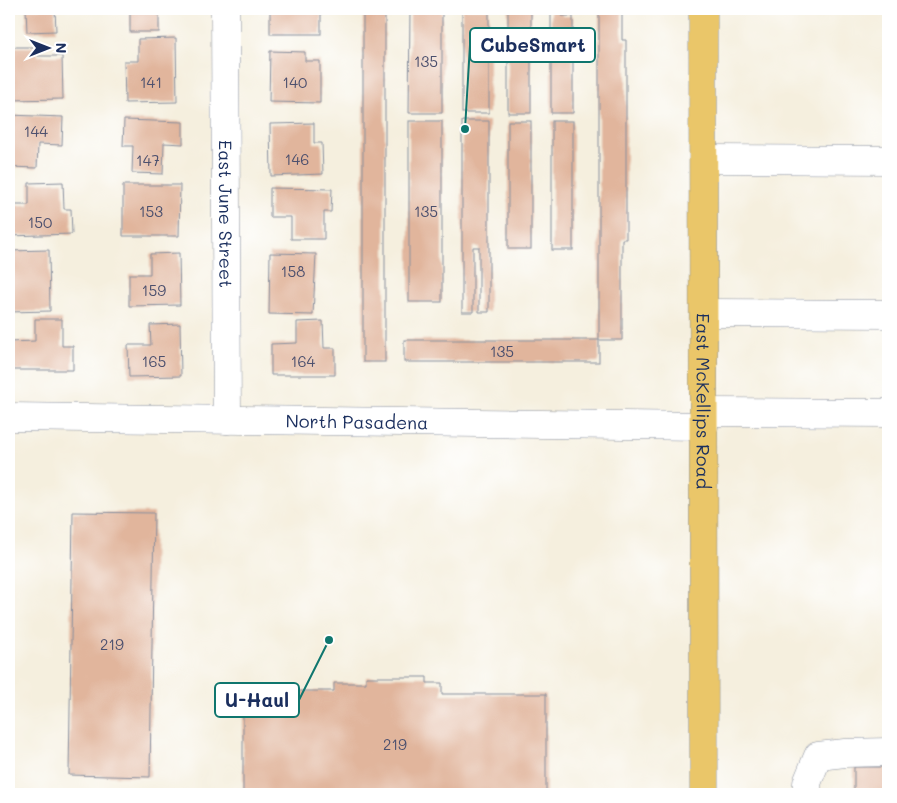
<svg xmlns="http://www.w3.org/2000/svg" width="897" height="803" viewBox="0 0 897 803" font-family="Mali,sans-serif">
	<rect width="100%" height="100%" fill="#fff"/>
	<filter id="ink" filterUnits="userSpaceOnUse"><feTurbulence type="fractalNoise" baseFrequency=".02" numOctaves="2"/><feDisplacementMap in="SourceGraphic" scale="10" xChannelSelector="R" yChannelSelector="G"/><feConvolveMatrix kernelMatrix="1 2 1 2 8 2 1 2 1" color-interpolation-filters="sRGB"/></filter>
	<filter id="wash" filterUnits="userSpaceOnUse"><feTurbulence type="fractalNoise" baseFrequency=".0096" numOctaves="4" result="noise"/><feDisplacementMap in="SourceGraphic" scale="20" xChannelSelector="R" yChannelSelector="G"/><feGaussianBlur stdDeviation="1.12" result="paint"/><feColorMatrix in="noise" values="0 0 0 0 0 0 0 0 0 0 0 0 0 0 0 0 0 1.4 0 .05"/><feComposite in="paint" operator="in"/></filter>
	<g filter="url(#wash)">
		<rect width="100%" height="100%" fill="#f5efde"/>
		<g id="blocks">
			<g fill="#e1b59c">
				<polygon points="26,9 55,9 56,31 27,32"/>
				<rect x="130" y="9" width="29" height="23"/>
				<rect x="270" y="9" width="51" height="25"/>
				<rect x="363" y="9" width="22" height="353"/>
				<polygon points="410,9 442,9 442,113 409,113"/>
				<rect x="462" y="9" width="27" height="104"/>
				<rect x="508" y="9" width="23" height="104"/>
				<polygon points="551,9 562,9 562,16 573,16 573,113 551,113"/>
				<polygon points="599,9 622,9 622,40 626,40 626,239 622,239 622,340 599,340"/>
				<polygon points="176,38 177,102 125,103 124,61 138,61 138,39"/>
				<polygon points="9,47 37,47 38,56 62,56 63,99 9,100"/>
				<polygon points="270,51 305,52 305,61 320,61 320,103 269,102"/>
				<polygon points="9,115 63,117 62,145 38,144 37,168 9,167"/>
				<polygon points="124,120 183,122 183,144 164,143 163,174 132,173 133,146 123,146"/>
				<rect x="409" y="121" width="33" height="181"/>
				<polygon points="462,121 489,121 489,312 479,312 479,247 473,247 473,312 462,312"/>
				<rect x="508" y="121" width="23" height="128"/>
				<rect x="552" y="121" width="21" height="129"/>
				<polygon points="314,123 314,143 322,143 323,174 271,176 270,124"/>
				<polygon points="63,182 64,209 71,209 72,234 9,236 9,205 29,205 29,183"/>
				<polygon points="123,185 180,185 179,236 123,236"/>
				<polygon points="270,188 332,189 331,212 324,212 324,239 291,239 291,217 270,217"/>
				<polygon points="49,250 50,311 9,312 9,251"/>
				<polygon points="179,253 180,305 129,306 129,274 150,274 150,254"/>
				<polygon points="270,253 316,254 313,315 269,314"/>
				<polygon points="35,319 62,319 62,346 73,346 73,370 9,370 9,342 35,341"/>
				<polygon points="323,321 324,348 335,348 335,375 271,375 271,344 297,343 297,322"/>
				<polygon points="180,324 181,376 129,377 128,345 151,345 150,325"/>
				<rect x="404" y="340" width="195" height="22"/>
				<polygon points="73,512 154,513 150,777 69,775"/>
				<polygon points="366,677 427,677 427,683 442,683 442,694 546,694 546,794 243,794 243,691 334,691 334,683 366,683"/>
				<rect x="854" y="767" width="34" height="27"/>
			</g>
		</g>
	</g>
	<g filter="url(#ink)">
		<use href="#blocks" fill-opacity="0" stroke="#888f9e" stroke-width="1"/>
		<g fill="none" stroke-linecap="round" stroke-linejoin="round">
			<defs>
				<g id="minor">
					<path id="s1" d="M225 9 227 420"/>
					<polyline points="704,159 888,160"/>
					<polyline points="704,313 888,314"/>
					<polyline points="704,412 888,413"/>
					<path id="s2" d="M9 417 704 426"/>
					<polyline points="807,794 807,783 818,756 845,753 888,752"/>
				</g>
				<g id="major">
					<path id="s3" d="M703 9 704 794"/>
				</g>
			</defs>
			<use href="#minor" stroke="#888f9e" stroke-width="29"/>
			<use href="#major" stroke="#888f9e" stroke-width="29"/>
			<use href="#minor" stroke="#fff" stroke-width="28"/>
			<use href="#major" stroke="#eac669" stroke-width="28"/>
		</g>
	</g>
	<g text-anchor="middle" dominant-baseline="central" stroke-width="4.5" stroke-linejoin="round" paint-order="stroke">
		<g font-size="15" fill="#4c506e">
			<text x="426" y="61">135</text>
			<text x="151" y="82">141</text>
			<text x="295" y="82">140</text>
			<text x="36" y="131">144</text>
			<text x="297" y="159">146</text>
			<text x="148" y="160">147</text>
			<text x="151" y="211">153</text>
			<text x="426" y="211">135</text>
			<text x="40" y="222">150</text>
			<text x="293" y="271">158</text>
			<text x="154" y="290">159</text>
			<text x="502" y="351">135</text>
			<text x="154" y="361">165</text>
			<text x="303" y="361">164</text>
			<text x="112" y="644">219</text>
			<text x="395" y="744">219</text>
		</g>
		<g font-size="18" fill="#1b2f5e" stroke="#fff">
			<text stroke="none"><textPath href="#s1" startOffset="205">East June Street</textPath></text>
			<text stroke="none"><textPath href="#s3" startOffset="392">East McKellips Road</textPath></text>
			<text stroke="none"><textPath href="#s2" startOffset="348">North Pasadena</textPath></text>
		</g>
	</g>
	<path fill="none" stroke="#0f766e" stroke-width="2" d="M465 129L470 45M329 640L299 700"/>
	<g fill="#0f766e" stroke="#fff" stroke-width="2">
		<circle cx="465" cy="129" r="5"/>
		<circle cx="329" cy="640" r="5"/>
	</g>
	<g fill="#fff" stroke="#0f766e" stroke-width="2">
		<rect x="470" y="28" width="125" height="34" rx="5"/>
		<rect x="215" y="683" width="84" height="34" rx="5"/>
	</g>
	<g font-size="19" text-anchor="middle" font-weight="bold" fill="#1b2f5e">
		<text x="533" y="52">CubeSmart</text>
		<text x="257" y="707">U-Haul</text>
	</g>
	<rect width="897" height="803" fill="none" stroke="#fff" stroke-width="30"/>
	<g transform="translate(48 48) rotate(90)" stroke="#ffffff" stroke-width="4" paint-order="stroke">
	<path d="M0-4L9 19L0 12L-9 19Z" fill="#1b2f5e"/>
	<text y="-8" font-size="14" font-weight="bold" text-anchor="middle" fill="#1b2f5e">N</text>
	</g>
</svg>
